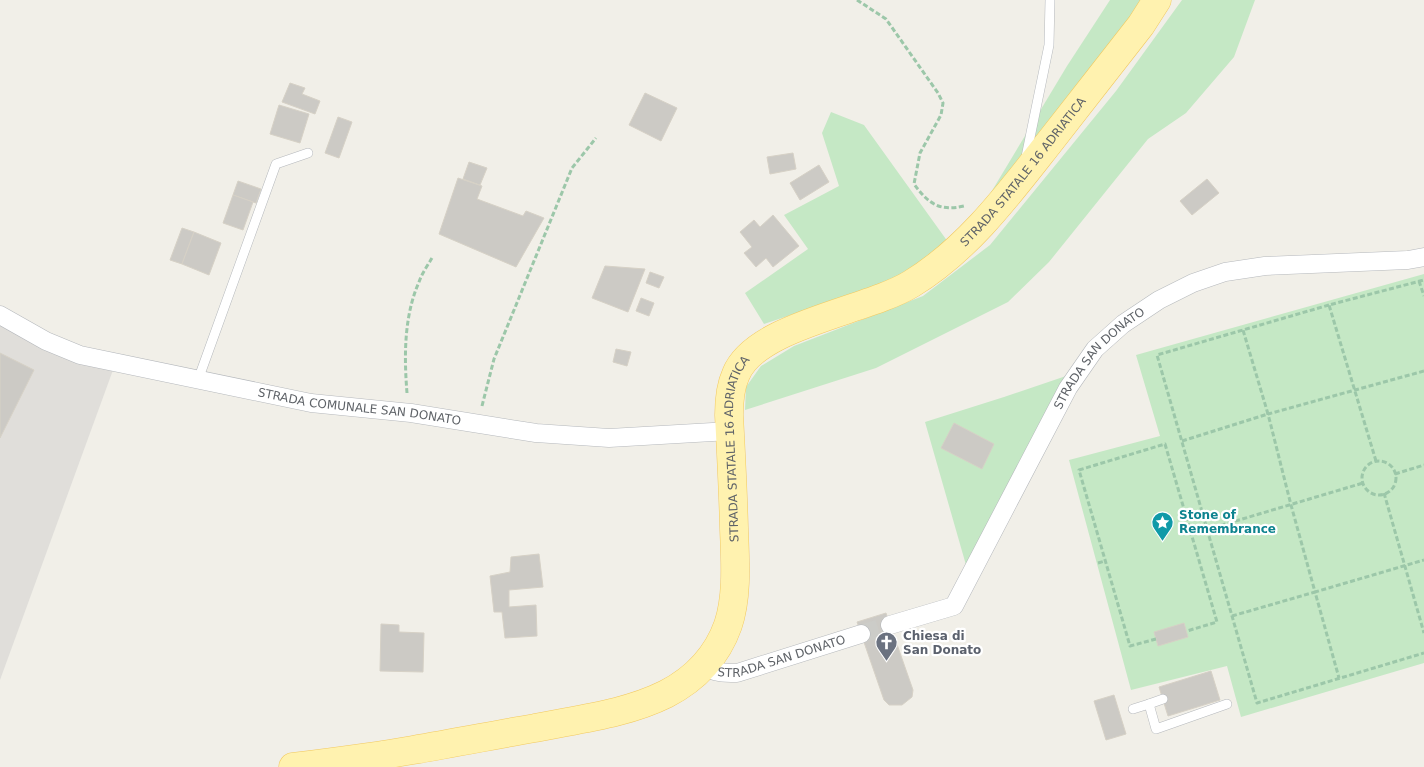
<svg xmlns="http://www.w3.org/2000/svg" width="1424" height="767" viewBox="0 0 1424 767" font-family="'DejaVu Sans',sans-serif">
	<rect width="100%" height="100%" fill="#f1efe8"/>
	<polygon fill="#e0deda" points="0,324 113,370 0,680"/>
	<g fill="#c5e8c5">
		<polygon points="1110,0 1142,0 1126,26 984,204 1067,66"/>
		<polygon points="1182,0 1255,0 1234,57 1186,113 1148,139 1049,262 1008,302 876,368 745,410 746,387 761,366 794,346 923,296 990,245 1116,91"/>
		<polygon points="831,112 864,125 948,242 904,273 868,289 764,324 745,293 808,249 784,215 839,186 822,133"/>
		<polygon points="1424,274 1424,663 1241,717 1227,666 1131,690 1069,460 1160,436 1136,355"/>
		<polygon points="1066,376 966,565 925,422 1004,397"/>
	</g>
	<g fill="#cccac5" stroke="#d6d1c6">
		<polygon points="290,83 305,88 302,94 320,101 315,114 282,102"/>
		<polygon points="645,93 677,108 661,141 629,125"/>
		<polygon points="279,105 309,114 300,143 270,134"/>
		<polygon points="338,117 352,122 339,158 325,153"/>
		<polygon points="793,153 796,169 770,174 767,157"/>
		<polygon points="469,162 487,168 480,185 463,179"/>
		<polygon points="819,165 829,182 800,200 790,183"/>
		<polygon points="458,178 482,186 477,199 523,216 526,211 544,218 516,267 439,234"/>
		<polygon points="1207,179 1219,193 1192,215 1180,201"/>
		<polygon points="238,181 261,189 256,203 233,195"/>
		<polygon points="233,195 253,202 243,230 223,223"/>
		<polygon points="773,215 799,246 773,267 766,258 756,267 744,253 752,247 740,232 754,220 760,227"/>
		<polygon points="182,228 194,232 182,264 170,260"/>
		<polygon points="194,232 221,243 209,275 182,264"/>
		<polygon points="605,266 645,269 628,312 592,298"/>
		<polygon points="650,272 664,277 659,288 646,283"/>
		<polygon points="641,298 654,303 649,316 636,311"/>
		<polygon points="616,349 631,352 627,366 613,362"/>
		<polygon points="0,353 34,370 0,438"/>
		<polygon points="954,423 994,444 982,469 941,448"/>
		<polygon points="539,554 543,587 509,590 509,607 536,605 537,636 505,638 502,612 494,612 490,576 510,572 511,557"/>
		<polygon points="886,613 913,690 912,697 902,705 889,705 884,700 857,622"/>
		<polygon points="1184,623 1188,637 1158,646 1154,632"/>
		<polygon points="381,624 399,625 399,632 424,633 423,672 380,671"/>
		<polygon points="1211,671 1220,700 1168,716 1159,687"/>
		<polygon points="1114,695 1126,734 1106,740 1094,701"/>
	</g>
	<g fill="none" stroke-linecap="round" stroke-linejoin="round">
		<polyline stroke="#ccccc8" stroke-width="18" stroke-dasharray="18 9" stroke-linecap="butt" points="861,634 890,625"/>
		<defs>
			<g id="service">
				<polyline points="1026,157 1049,45 1050,0"/>
				<polyline points="198,380 276,164 308,153"/>
				<polyline points="1149,704 1163,699"/>
				<polyline points="1133,709 1149,704 1156,729 1227,704"/>
			</g>
			<g id="minor">
				<path id="s1" d="M0 315 46 341 80 355 311 403 411 413 536 433 609 438 730 431"/>
				<path id="s2" d="M890 625 954 606 1068 388 1095 349 1123 324 1159 300 1193 283 1225 272 1265 266 1408 260 1424 257"/>
				<path id="s3" d="M703 666C715 673 724 673 737 673L861 634"/>
			</g>
			<g id="primary">
				<path id="s4" d="M293 767C333 762 373 757 413 750 454 743 495 735 535 728 579 719 626 714 666 694 695 679 717 656 728 625 738 595 735 559 734 528 733 490 731 452 729 415 729 400 730 387 736 374 756 325 867 311 911 284 967 250 1008 195 1048 144 1079 104 1110 65 1141 25L1157 0"/>
			</g>
		</defs>
		<use href="#service" stroke="#b5b8bc" stroke-width="10"/>
		<use href="#minor" stroke="#b5b8bc" stroke-width="19"/>
		<use href="#primary" stroke="#f2c960" stroke-width="29"/>
		<g stroke="#9cc7a9" stroke-width="3" stroke-dasharray="5 2.5" stroke-linecap="butt">
			<path d="M857 0 886 19 938 93 943 103 941 115 920 153 914 184C928 203 939 212 964 206"/>
			<polyline points="1419,281 1424,296"/>
			<polyline points="1329,305 1157,355 1257,703 1424,653"/>
			<polyline points="1424,371 1268,414 1291,505 1315,592 1424,560"/>
			<path d="M407 393C404 356 404 316 419 282 422 273 428 265 432 258"/>
			<polyline points="482,406 494,359 572,168 596,138"/>
			<polyline points="1182,441 1268,414 1243,330"/>
			<polyline points="1376,461 1329,305 1424,280"/>
			<circle cx="1379" cy="478" r="17"/>
			<polyline points="1395,474 1424,465"/>
			<polyline points="1384,493 1424,633"/>
			<polyline points="1192,534 1363,483"/>
			<polyline points="1098,563 1105,561"/>
			<polyline points="1232,616 1315,592 1339,678"/>
			<polyline points="1156,639 1130,646 1079,470 1165,444 1217,622 1187,631"/>
		</g>
		<use href="#service" stroke="#fff" stroke-width="9"/>
		<use href="#minor" stroke="#fff" stroke-width="18"/>
		<use href="#primary" stroke="#fff2af" stroke-width="28"/>
	</g>
	<defs>
		<symbol id="sight-pin" viewBox="-11 -11 22 30"><path d="M0 17L-7.5 6A9.5 9.5 0 1 1 7.5 6Z" fill="#0f9aa8" stroke="#fff"/><path d="M0-6L1.8-2.2L6-1.7L2.9 1.2L3.7 5.4L0 3.3L-3.7 5.4L-2.9 1.2L-6-1.7L-1.8-2.2Z" fill="#fff"/></symbol>
		<symbol id="church-pin" viewBox="-11 -11 22 30"><path d="M0 17L-7.5 6A9.5 9.5 0 1 1 7.5 6Z" fill="#6b7280" stroke="#fff"/><path d="M-1.2-6h2.4v3.5h3.3v2.4h-3.3V6h-2.4V-.1h-3.3v-2.4h3.3Z" fill="#fff"/></symbol>
	</defs>
	<g fill-rule="evenodd">
		<use href="#sight-pin" x="1150" y="510" width="25" height="34"/>
		<use href="#church-pin" x="874" y="630" width="25" height="34"/>
	</g>
	<g text-anchor="middle" dominant-baseline="central" stroke-width="4.5" stroke-linejoin="round" paint-order="stroke">
		<g font-size="12" fill="#5f6368" stroke="#fff">
			<text stroke="none"><textPath href="#s4" startOffset="1089">STRADA STATALE 16 ADRIATICA</textPath></text>
			<text stroke="none"><textPath href="#s2" startOffset="356">STRADA SAN DONATO</textPath></text>
			<text stroke="none"><textPath href="#s1" startOffset="374">STRADA COMUNALE SAN DONATO</textPath></text>
			<text stroke="none"><textPath href="#s4" startOffset="654">STRADA STATALE 16 ADRIATICA</textPath></text>
			<text stroke="none"><textPath href="#s3" startOffset="82">STRADA SAN DONATO</textPath></text>
		</g>
		<g font-size="12" font-weight="bold" fill="#0d838f" stroke="#fff" text-anchor="start">
			<text x="1179" y="515">Stone of<tspan x="1179" dy="14">Remembrance</tspan></text>
		</g>
		<g font-size="12" font-weight="bold" fill="#5b616d" stroke="#fff" text-anchor="start">
			<text x="903" y="636">Chiesa di<tspan x="903" dy="14">San Donato</tspan></text>
		</g>
	</g>
</svg>
